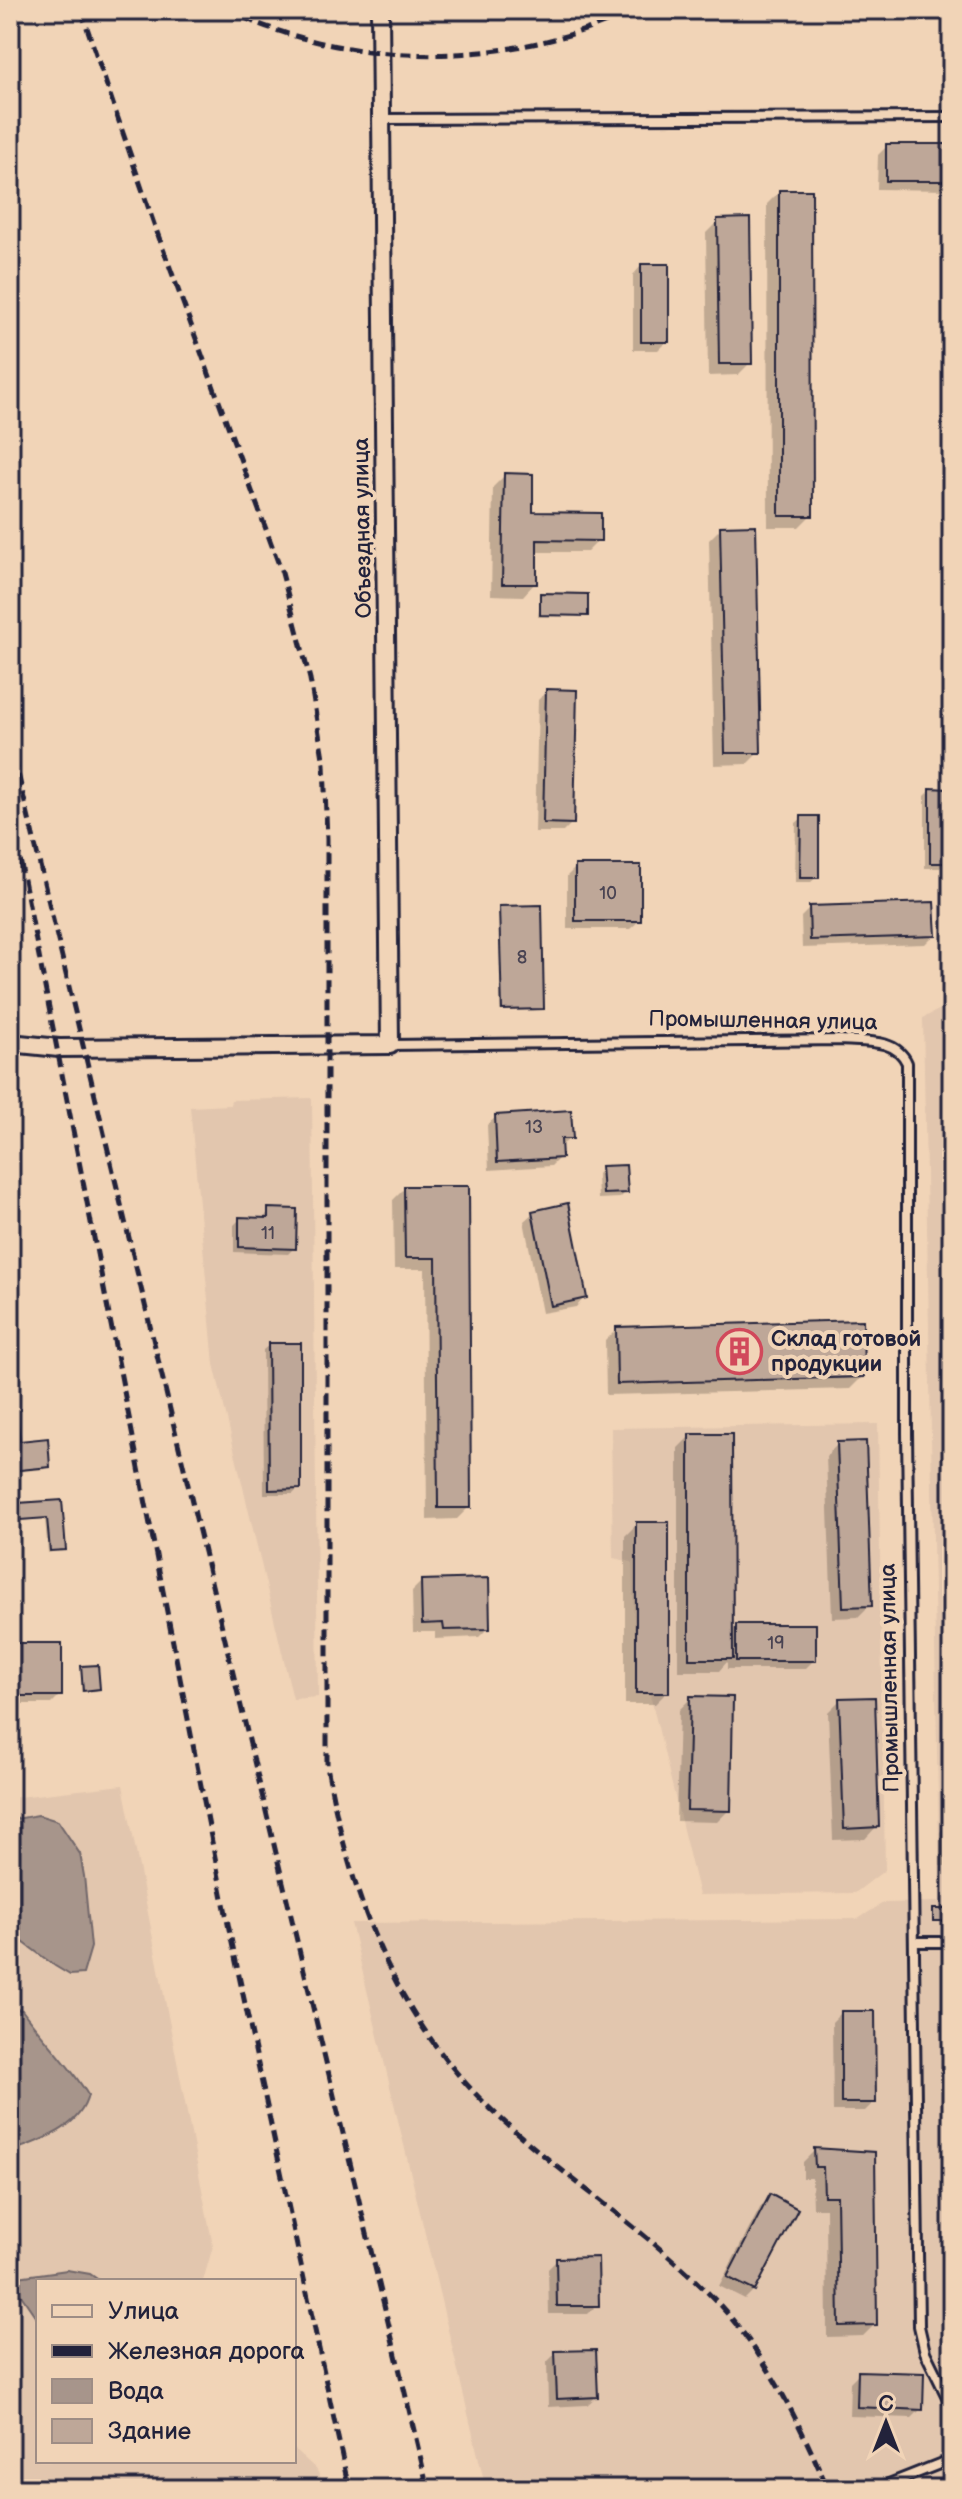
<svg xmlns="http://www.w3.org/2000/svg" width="962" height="2499" viewBox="0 0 962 2499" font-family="'Balsamiq Sans',sans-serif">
	<rect width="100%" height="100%" fill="#f1d4b7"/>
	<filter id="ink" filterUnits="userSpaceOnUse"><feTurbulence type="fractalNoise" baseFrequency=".0125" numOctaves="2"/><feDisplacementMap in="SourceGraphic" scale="16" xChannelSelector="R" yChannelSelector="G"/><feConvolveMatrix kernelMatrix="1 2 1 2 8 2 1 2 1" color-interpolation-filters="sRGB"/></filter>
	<g filter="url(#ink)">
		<g fill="#e2c6ae">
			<polygon points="952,1003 952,2489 486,2489 351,1923 858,1919 883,1903 940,1902 923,1018"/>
			<polygon points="312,1098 318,1697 293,1699 214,1364 190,1107 230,1105 231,1100"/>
			<polygon points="878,1424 885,1870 855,1893 699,1895 634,1629 632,1562 613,1558 611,1428"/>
			<polygon points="123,1785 213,2246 203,2281 38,2281 38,2461 294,2461 294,2449 316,2469 327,2489 10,2489 10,1798"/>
		</g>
		<g fill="#a7958b" stroke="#72676b" stroke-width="2">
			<polygon points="38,1815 58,1821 80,1854 84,1876 91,1947 83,1974 70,1975 55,1966 23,1942 10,1924 10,1820"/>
			<path d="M10 2008 22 2010C43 2039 70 2065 88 2095 80 2129 40 2140 10 2152Z"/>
			<polygon points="67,2270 90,2274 100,2281 38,2281 38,2320 14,2285 18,2277"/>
		</g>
		<g fill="#0003">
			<polygon points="290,10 316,10 306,20"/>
			<polygon points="887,146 952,146 952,190 877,189 878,155"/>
			<polygon points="779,192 811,515 799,527 768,527 767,204"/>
			<polygon points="718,221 750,363 738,375 708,376 706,233"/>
			<polygon points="641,266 667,341 658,350 633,350 633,275"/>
			<polygon points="505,475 531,514 599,540 587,552 535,552 535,583 523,596 491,595 493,487"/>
			<polygon points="721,528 759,752 747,764 714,765 709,540"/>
			<polygon points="541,595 586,615 538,617"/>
			<polygon points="547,691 572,823 563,832 535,832 538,700"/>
			<polygon points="931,790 945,862 940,868 925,868 925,796"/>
			<polygon points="802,818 817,877 811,882 795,882 796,823"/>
			<polygon points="576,867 639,921 630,929 567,929 567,876"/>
			<polygon points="500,908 542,1008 540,1010 500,1011"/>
			<polygon points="810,908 934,935 925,944 802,948 801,917"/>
			<polygon points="496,1117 571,1138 559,1147 560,1157 551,1166 489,1170 487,1125"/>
			<polygon points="602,1168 626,1192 620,1198 598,1199 597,1174"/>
			<polygon points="405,1188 467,1188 469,1507 457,1519 427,1520 425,1269 394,1269 393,1200"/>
			<polygon points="269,1210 294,1248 288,1254 234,1252 234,1225 240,1219 263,1220"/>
			<polygon points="533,1213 584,1298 576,1307 542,1313 524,1221"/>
			<polygon points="617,1329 862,1377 850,1389 606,1395 605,1341"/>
			<polygon points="269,1345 299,1488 293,1494 264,1494 263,1350"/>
			<polygon points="10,1393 18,1443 48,1466 46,1469 10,1472"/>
			<polygon points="690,1436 731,1632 736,1626 814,1660 805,1669 727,1669 727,1662 719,1671 678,1671 678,1448"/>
			<polygon points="838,1444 870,1605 858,1617 832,1618 826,1456"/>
			<polygon points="60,1502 64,1549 48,1553 45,1519 18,1521 17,1508"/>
			<polygon points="637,1524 667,1692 655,1704 625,1704 625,1536"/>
			<polygon points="421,1582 488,1628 479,1637 435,1639 435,1632 413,1632 412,1591"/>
			<polygon points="10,1646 60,1695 51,1704 10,1704"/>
			<polygon points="82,1668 98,1689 96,1691 81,1692"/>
			<polygon points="691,1698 729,1810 717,1822 676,1821 679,1710"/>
			<polygon points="840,1700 877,1826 865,1839 833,1840 828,1712"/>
			<polygon points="952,1752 952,1792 947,1792 946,1759"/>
			<polygon points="949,1823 952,1823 952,1866 940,1866 940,1832"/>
			<polygon points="841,2013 874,2102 865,2111 833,2111 832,2022"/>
			<polygon points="815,2150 873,2154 875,2324 863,2336 827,2337 826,2208 813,2208 812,2178 803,2178 803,2162"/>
			<polygon points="770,2197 754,2290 745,2299 719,2286 761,2206"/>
			<polygon points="557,2260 597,2305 588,2314 549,2314 548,2269"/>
			<polygon points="556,2353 596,2397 587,2405 548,2407 547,2362"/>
			<polygon points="859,2373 921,2409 912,2418 849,2416 850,2382"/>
		</g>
		<g fill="#bea798" stroke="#22223b" stroke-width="2">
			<rect x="886" y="144" width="66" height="37"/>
			<polygon points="779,190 812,190 813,516 779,516"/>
			<polygon points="750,218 752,364 719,364 717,219"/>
			<rect x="641" y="264" width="28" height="78"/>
			<polygon points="504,473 533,474 533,512 601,513 601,541 537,540 537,584 502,584"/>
			<polygon points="756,525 761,753 725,753 720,526"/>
			<polygon points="540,593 588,594 588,616 540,615"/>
			<polygon points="546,689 577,690 574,824 543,823"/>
			<polygon points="930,788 948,789 947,863 930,863"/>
			<polygon points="801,816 819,816 819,878 800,878"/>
			<rect x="575" y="865" width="66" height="56"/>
			<polygon points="934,902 936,936 810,940 809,906"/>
			<polygon points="542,905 544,1009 502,1010 499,906"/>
			<polygon points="571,1110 573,1139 561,1139 562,1158 497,1162 495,1115"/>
			<polygon points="626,1165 628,1193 603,1194 601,1166"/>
			<polygon points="404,1186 469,1186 471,1508 438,1508 436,1258 405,1258"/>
			<polygon points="568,1203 587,1298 551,1306 532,1211"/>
			<polygon points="268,1208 297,1209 296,1249 239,1247 239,1217 268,1218"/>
			<polygon points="863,1320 864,1377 617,1384 616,1327"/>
			<polygon points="268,1343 301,1343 301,1489 269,1490"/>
			<polygon points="10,1391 14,1391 20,1441 48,1438 50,1467 10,1471"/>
			<polygon points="689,1434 732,1434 733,1659 689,1659"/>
			<polygon points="866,1441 872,1606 843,1607 837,1442"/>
			<polygon points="62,1500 66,1550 50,1551 47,1518 20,1520 18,1503"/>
			<rect x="636" y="1522" width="33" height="171"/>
			<polygon points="489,1578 490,1629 444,1630 443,1623 422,1624 421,1580"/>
			<rect x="736" y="1624" width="80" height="37"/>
			<rect x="10" y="1643" width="52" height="53"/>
			<polygon points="98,1665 100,1689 83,1691 81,1666"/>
			<polygon points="690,1696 733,1697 731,1811 687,1810"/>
			<polygon points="875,1697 879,1827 844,1829 839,1698"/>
			<rect x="933" y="1909" width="17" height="12"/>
			<polygon points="841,2011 875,2011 876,2103 841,2103"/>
			<polygon points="814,2148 875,2152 877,2325 839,2326 837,2196 824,2196 823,2167 815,2167"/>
			<polygon points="770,2194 798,2209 755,2291 727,2277"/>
			<polygon points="598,2257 599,2306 557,2306 556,2258"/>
			<polygon points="596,2350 598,2397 557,2399 555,2351"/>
			<polygon points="858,2371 924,2373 923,2410 857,2407"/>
		</g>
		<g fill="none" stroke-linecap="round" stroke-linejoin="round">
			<defs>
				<g id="lane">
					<polyline points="381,119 952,117"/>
					<path d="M390 1045 841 1040C864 1042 896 1038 907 1063V1433L919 2326 925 2352 952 2407"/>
					<polyline points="915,1942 952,1942"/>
					<polyline points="876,2489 952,2459"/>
				</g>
				<polyline id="street" points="10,1043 59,1048 390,1045 380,10"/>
			</defs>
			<use href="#lane" stroke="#22223b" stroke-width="14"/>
			<use href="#street" stroke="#22223b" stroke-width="22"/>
			<use href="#lane" stroke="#f1d4b7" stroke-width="8"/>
			<use href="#street" stroke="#f1d4b7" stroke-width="16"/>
			<g stroke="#22223b" stroke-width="5" stroke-dasharray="12 6" stroke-linecap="butt">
				<path d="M81 10 154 224 282 573 310 679 324 764 327 839V1766C350 1897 396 2021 496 2114 560 2174 636 2223 700 2285 760 2341 796 2415 828 2489"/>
				<path d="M227 10C350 70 511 69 634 10"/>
				<polyline points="930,20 936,10"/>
				<polyline points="10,740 428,2489"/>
				<polyline points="10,808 229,1929 349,2489"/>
			</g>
		</g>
	</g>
	<defs>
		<symbol id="building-ring" viewBox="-11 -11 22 22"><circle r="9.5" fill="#f1d4b7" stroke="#d1495b" stroke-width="1.5"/><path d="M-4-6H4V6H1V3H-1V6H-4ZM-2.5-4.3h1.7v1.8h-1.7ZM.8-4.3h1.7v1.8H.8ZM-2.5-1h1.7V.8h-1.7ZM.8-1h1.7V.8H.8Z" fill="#d1495b"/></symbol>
	</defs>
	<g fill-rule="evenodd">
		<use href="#building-ring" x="714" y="1326" width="51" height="51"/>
	</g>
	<g text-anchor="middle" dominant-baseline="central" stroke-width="8" stroke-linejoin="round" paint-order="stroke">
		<g font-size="18" fill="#494352">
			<text x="608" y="893">10</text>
			<text x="522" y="957">8</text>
			<text x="534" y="1127">13</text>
			<text x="268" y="1233">11</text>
			<text x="776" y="1643">19</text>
		</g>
		<g font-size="22" fill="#22223b" stroke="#f1d4b7">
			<text transform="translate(363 528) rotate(-91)">Объездная улица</text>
			<text transform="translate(763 1021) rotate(1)">Промышленная улица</text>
			<text transform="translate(890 1678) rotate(-91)">Промышленная улица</text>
		</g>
		<g font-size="22" font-weight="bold" fill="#22223b" stroke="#f1d4b7" text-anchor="start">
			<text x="771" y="1339">Склад готовой<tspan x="771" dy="25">продукции</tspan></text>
		</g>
	</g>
	<rect width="962" height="2499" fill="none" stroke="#f1d4b7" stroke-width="40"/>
	<rect x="20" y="20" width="922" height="2459" fill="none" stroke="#22223b" stroke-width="3" filter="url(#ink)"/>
	<rect x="36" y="2279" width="260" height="184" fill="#f1d4b7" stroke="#9e8d85" stroke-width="2"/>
	<rect x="52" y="2305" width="40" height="12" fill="#f1d4b7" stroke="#9e8d85" stroke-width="2"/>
	<text x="108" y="2319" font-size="24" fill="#22223b">Улица</text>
	<rect x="52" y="2345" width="40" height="12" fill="#22223b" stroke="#9e8d85" stroke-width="2"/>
	<text x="108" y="2359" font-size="24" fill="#22223b">Железная дорога</text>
	<rect x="52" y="2379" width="40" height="24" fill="#a7958b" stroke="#9e8d85" stroke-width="2"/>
	<text x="108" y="2399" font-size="24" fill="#22223b">Вода</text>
	<rect x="52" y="2419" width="40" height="24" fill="#bea798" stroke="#9e8d85" stroke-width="2"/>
	<text x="108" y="2439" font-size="24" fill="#22223b">Здание</text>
	<g transform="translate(886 2423)" stroke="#f1d4b7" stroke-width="6" paint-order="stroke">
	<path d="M0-6L14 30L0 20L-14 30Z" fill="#22223b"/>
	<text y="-12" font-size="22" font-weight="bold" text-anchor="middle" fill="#22223b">С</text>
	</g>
</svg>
